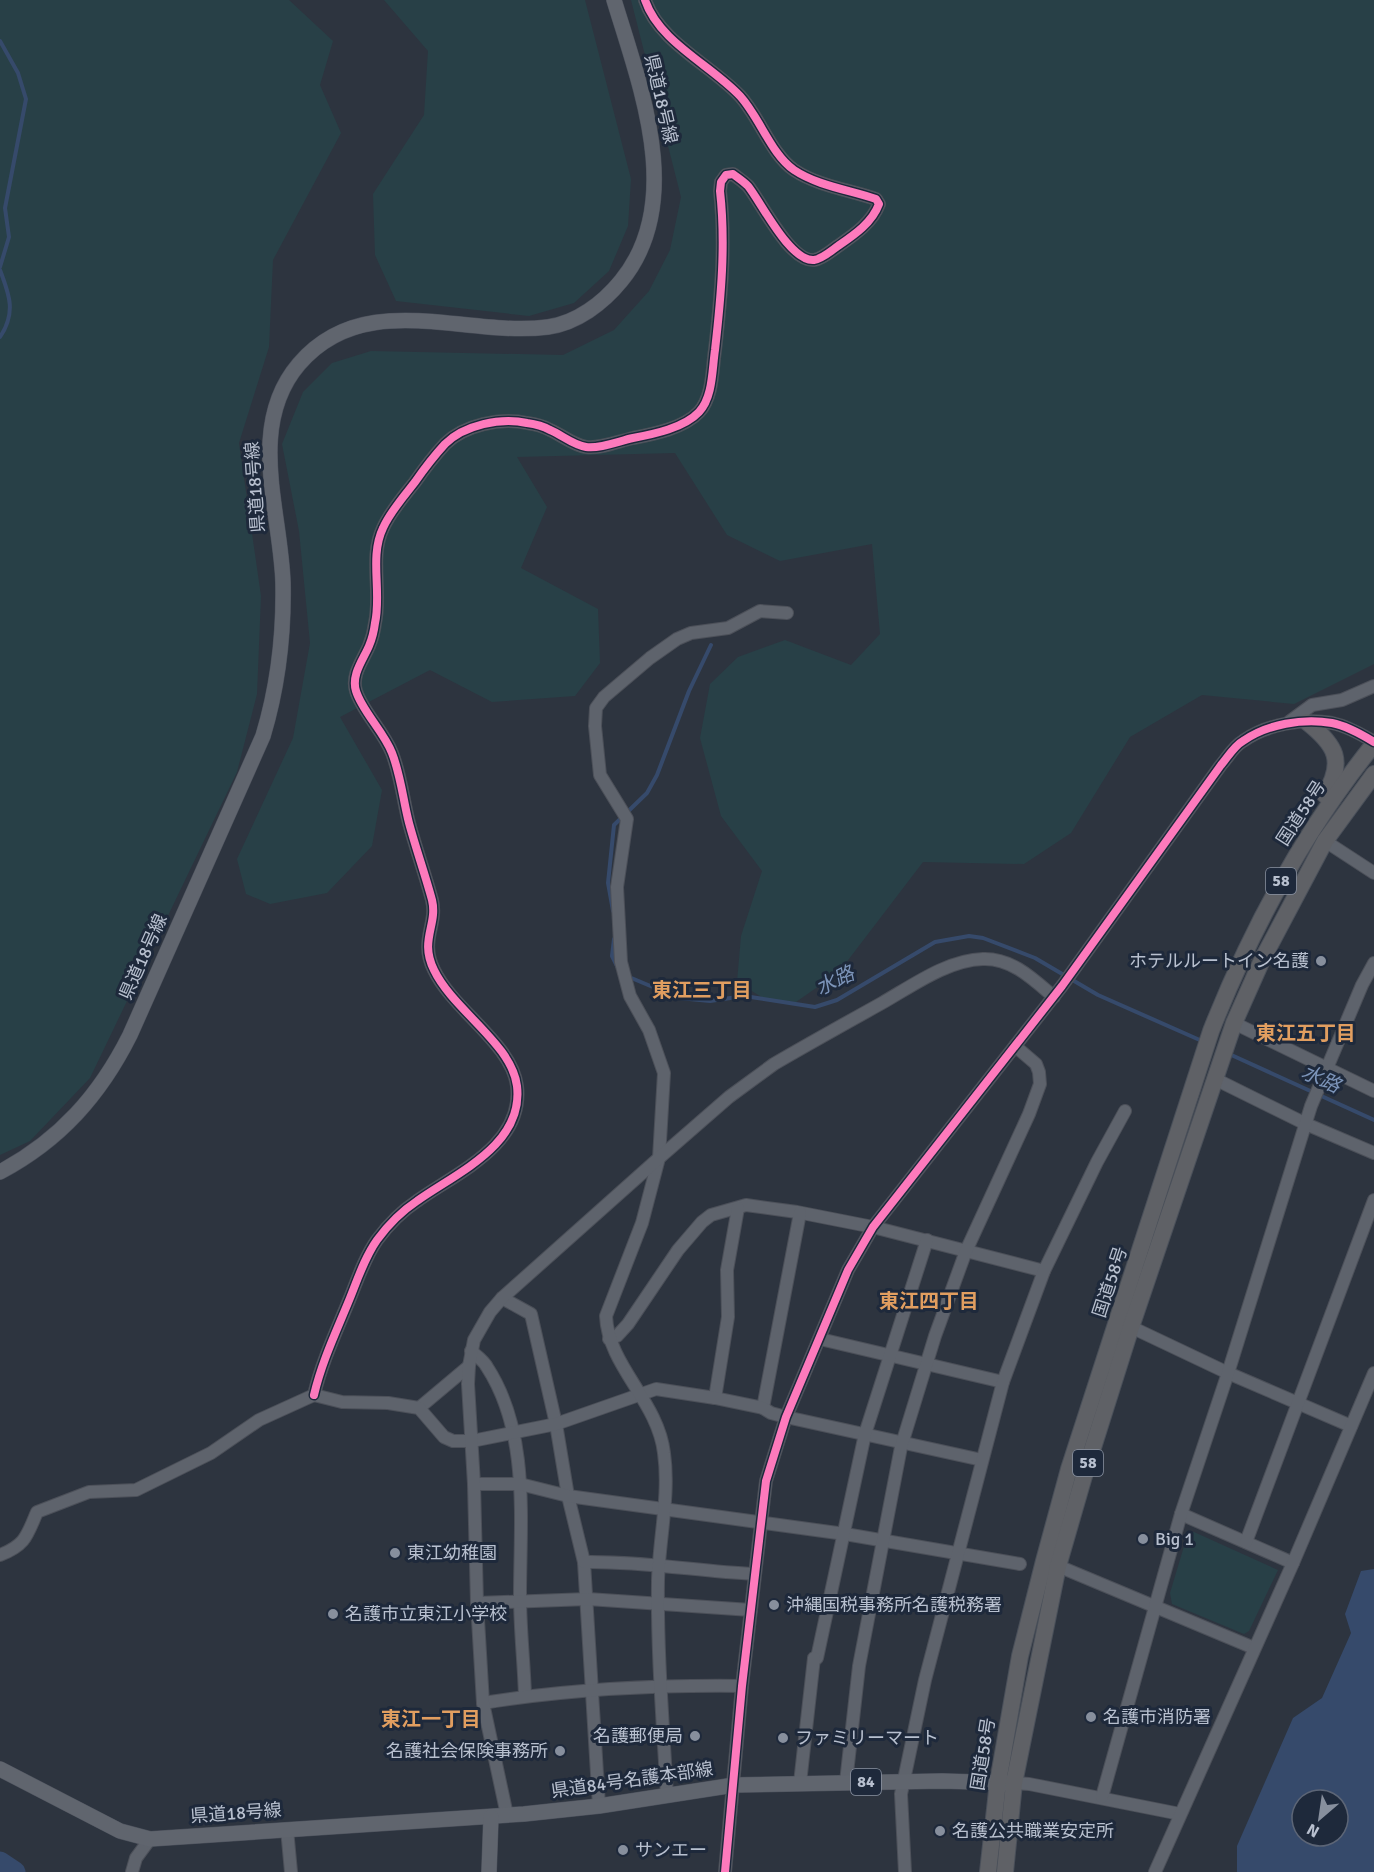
<svg xmlns="http://www.w3.org/2000/svg" width="1374" height="1872" viewBox="0 0 1374 1872" font-family="Signika,'Noto Sans JP',sans-serif">
	<rect width="100%" height="100%" fill="#2d343f"/>
	<g fill="#284047">
		<polygon points="0,0 289,0 333,41 320,85 341,133 273,260 269,347 239,443 261,596 257,694 237,772 90,1078 30,1141 0,1155"/>
		<polygon points="384,0 585,0 631,179 628,226 609,271 574,303 529,316 396,301 375,255 373,194 424,115 428,51"/>
		<polygon points="631,0 1374,0 1374,664 1294,704 1202,695 1130,737 1071,833 1024,864 923,862 839,972 796,1002 768,1001 737,982 741,936 762,871 721,816 700,738 710,684 738,657 785,640 851,665 880,634 872,544 780,561 727,535 675,453 517,457 547,507 521,568 598,609 600,663 575,696 492,702 430,670 340,717 382,790 372,846 327,893 270,904 246,894 237,859 293,738 310,643 299,531 282,444 303,392 332,363 371,351 563,355 614,330 649,291 670,250 681,197"/>
		<polygon points="1194,1532 1278,1570 1249,1631 1244,1634 1172,1604 1170,1593 1188,1533"/>
	</g>
	<path fill="#364a6b" fill-rule="evenodd" d="M1374 1569V1872H1237V1846L1293 1718 1322 1698 1351 1633 1345 1614 1361 1571ZM1302 1800H1338V1836H1302Z"/>
	<g fill="none" stroke-linecap="round" stroke-linejoin="round">
		<g stroke="#364a6b" stroke-width="4">
			<polyline points="0,41 18,73 26,99 5,208 9,237 0,267"/>
			<path d="M0 270C10 296 16 313 0 337"/>
			<polyline points="613,911 608,883 614,825 647,793 657,775 689,691 711,645"/>
			<polyline points="614,939 612,956 617,966"/>
			<polyline points="629,977 679,998 710,1001 744,996 815,1007 837,1000 935,942 969,936 983,938 1035,958 1098,995 1202,1041"/>
			<polyline points="1227,1053 1374,1120"/>
		</g>
		<polyline stroke="#364a6b" stroke-width="21" points="0,1862 15,1872"/>
		<defs>
			<g id="minor">
				<polyline points="1289,722 1312,705 1342,700 1374,686"/>
				<polyline points="1325,841 1374,873"/>
				<polyline points="1234,1023 1374,1091"/>
				<polyline points="1215,1079 1306,1124 1374,1153"/>
				<polyline points="502,1298 531,1314 556,1424 568,1496 584,1562 599,1806"/>
				<polyline points="1131,1327 1228,1373 1351,1426"/>
				<polyline points="609,1339 617,1336 628,1324 678,1250 702,1222 711,1215 746,1205 797,1212 873,1227 1044,1271"/>
				<polyline points="820,1339 1003,1382"/>
				<path d="M471 1351C477 1356 484 1361 487 1367 530 1433 520 1521 520 1596 520 1629 524 1663 525 1696"/>
				<path d="M314 1395C322 1361 337 1330 350 1298 358 1278 365 1257 377 1240 388 1225 402 1211 417 1201 456 1173 524 1145 517 1086 512 1044 453 1010 434 970 419 940 438 925 432 900 425 874 416 849 409 823 403 800 401 776 392 753 384 732 362 711 356 691 351 675 363 660 369 646 372 639 374 631 375 623 382 592 369 557 383 528 390 512 404 496 415 482 424 469 434 456 445 444 464 425 501 417 527 423 535 424 543 426 550 430 562 435 573 445 586 447 600 449 619 441 633 438 654 434 684 428 699 412 713 397 712 370 715 350 721 297 726 244 720 191L721 182 726 175 733 174C738 178 743 181 748 186 761 202 790 262 814 260 822 259 831 251 838 246 854 235 872 223 879 204L876 199C850 190 818 186 794 170 771 154 760 118 740 96 711 65 659 42 645 0"/>
				<polyline points="715,1398 728,1317 727,1270 738,1208"/>
				<polyline points="419,1408 469,1366"/>
				<polyline points="763,1408 800,1213"/>
				<polyline points="474,1484 520,1484 568,1496 845,1534 1020,1564"/>
				<polyline points="1181,1514 1293,1563"/>
				<polyline points="1246,1542 1374,1200"/>
				<path d="M0 1555C26 1545 27 1535 37 1512L89 1492 136 1490 211 1453 259 1420 314 1395 342 1402 388 1403 419 1408 444 1437 453 1441H472L556 1424 656 1389 715 1398 763 1408 771 1413 786 1417 982 1460"/>
				<path d="M584 1562C641 1561 697 1571 754 1574"/>
				<polyline points="1058,1566 1254,1648"/>
				<polyline points="477,1603 588,1599 751,1610"/>
				<polyline points="817,1658 865,1434 927,1240"/>
				<path d="M483 1703C570 1689 655 1685 742 1686"/>
				<polyline points="846,1782 859,1666 901,1447 935,1336 966,1251 1029,1114 1040,1084 1039,1072 1036,1064 1015,1046"/>
				<polyline points="800,1783 814,1658"/>
				<polyline points="1014,1783 1029,1784 1180,1814"/>
				<path d="M667 1796C663 1724 657 1652 658 1581 659 1539 670 1495 664 1453 658 1401 608 1366 606 1316L642 1223 659 1158 664 1073 649 1030 630 996 621 962 617 887 627 819 600 775 595 726 596 708 604 697 650 658 677 639 691 633 728 628 760 611 787 613"/>
				<polyline points="1102,1797 1181,1514 1228,1373 1311,1106 1362,985 1374,963"/>
				<path d="M507 1815 483 1703 477 1603 474 1484 468 1384 469 1366 474 1340 490 1312 502 1298 659 1158 729 1097 774 1064C810 1043 846 1023 882 1003 912 986 947 960 983 959 1012 958 1033 979 1054 997"/>
				<polyline points="287,1829 291,1872"/>
				<polyline points="132,1872 136,1858 150,1839"/>
				<path d="M725 1872 742 1686 766 1481 786 1417 848 1270 873 1227 1062 986 1221 765C1228 757 1234 746 1243 741 1267 724 1303 718 1332 723 1347 726 1361 734 1374 742"/>
				<polyline points="905,1872 901,1794 925,1680 1003,1382 1044,1271 1097,1162 1125,1111"/>
				<polyline points="1155,1872 1293,1563 1374,1373"/>
			</g>
			<g id="major">
				<path d="M0 1172C60 1140 100 1095 130 1035L263 736C278 686 284 635 283 583 281 512 246 426 299 364 365 287 465 338 548 327 577 323 603 303 621 281 686 202 640 86 614 0"/>
				<polyline points="0,1769 120,1831 150,1839 524,1814 599,1806 734,1785 942,1781 1010,1783"/>
				<polyline points="489,1872 491,1817"/>
			</g>
			<g id="highway">
				<path d="M1307 722C1336 745 1345 761 1325 795"/>
				<path d="M988 1872 998 1782 1020 1656 1044 1561 1069 1469 1211 1031C1252 927 1304 831 1374 744"/>
				<polyline points="1005,1872 1014,1783 1058,1566 1084,1476 1131,1327 1234,1023 1262,960 1325,841 1374,774"/>
			</g>
		</defs>
		<use href="#minor" stroke="#4c5059" stroke-width="14"/>
		<use href="#major" stroke="#4b505b" stroke-width="16"/>
		<use href="#highway" stroke="#4a505a" stroke-width="18"/>
		<use href="#minor" stroke="#5e636c" stroke-width="12"/>
		<use href="#major" stroke="#60656e" stroke-width="15"/>
		<use href="#highway" stroke="#5f6166" stroke-width="16"/>
		<defs>
			<g id="cycleway">
				<path d="M314 1395C322 1361 337 1330 350 1298 358 1278 365 1257 377 1240 388 1225 402 1211 417 1201 456 1173 524 1145 517 1086 512 1044 453 1010 434 970 419 940 438 925 432 900 425 874 416 849 409 823 403 800 401 776 392 753 384 732 362 711 356 691 351 675 363 660 369 646 372 639 374 631 375 623 382 592 369 557 383 528 390 512 404 496 415 482 424 469 434 456 445 444 464 425 501 417 527 423 535 424 543 426 550 430 562 435 573 445 586 447 600 449 619 441 633 438 654 434 684 428 699 412 713 397 712 370 715 350 721 297 726 244 720 191L721 182 726 175 733 174C738 178 743 181 748 186 761 202 790 262 814 260 822 259 831 251 838 246 854 235 872 223 879 204L876 199C850 190 818 186 794 170 771 154 760 118 740 96 711 65 659 42 645 0"/>
				<path d="M725 1872 742 1686 766 1481 786 1417 848 1270 873 1227 1062 986 1221 765C1228 757 1234 746 1243 741 1267 724 1303 718 1332 723 1347 726 1361 734 1374 742"/>
			</g>
		</defs>
		<use href="#cycleway" stroke="#1e293b" stroke-width="11"/>
		<use href="#cycleway" stroke="#fd7abc" stroke-width="8"/>
	</g>
	<g fill="#878f9d" stroke="#1e293b" stroke-width="2">
		<circle cx="1321" cy="961" r="6"/>
		<circle cx="1143" cy="1539" r="6"/>
		<circle cx="395" cy="1553" r="6"/>
		<circle cx="774" cy="1605" r="6"/>
		<circle cx="333" cy="1614" r="6"/>
		<circle cx="1091" cy="1717" r="6"/>
		<circle cx="695" cy="1736" r="6"/>
		<circle cx="783" cy="1738" r="6"/>
		<circle cx="560" cy="1751" r="6"/>
		<circle cx="940" cy="1831" r="6"/>
		<circle cx="623" cy="1850" r="6"/>
	</g>
	<g text-anchor="middle" dominant-baseline="central" stroke-width="6" stroke-linejoin="round" paint-order="stroke">
		<g fill="#1e293b" stroke="#8a93a3" stroke-width="1.5">
			<rect x="1266" y="868" width="30" height="26" rx="4.5"/>
			<rect x="1073" y="1450" width="30" height="26" rx="4.5"/>
			<rect x="851" y="1769" width="30" height="26" rx="4.5"/>
		</g>
		<g font-size="16" font-weight="bold" fill="#b8c0cf">
			<text x="1281" y="881">58</text>
			<text x="1088" y="1463">58</text>
			<text x="866" y="1782">84</text>
		</g>
		<g font-size="18" fill="#b8c0cf" stroke="#1e293b">
			<text transform="translate(661 99) rotate(77)">県道18号線</text>
			<text transform="translate(255 487) rotate(-94)">県道18号線</text>
			<text transform="translate(1301 813) rotate(-57)">国道58号</text>
			<text transform="translate(143 957) rotate(-66)">県道18号線</text>
			<text transform="translate(1110 1282) rotate(-72)">国道58号</text>
			<text transform="translate(983 1754) rotate(-81)">国道58号</text>
			<text transform="translate(632 1780) rotate(-8)">県道84号名護本部線</text>
			<text transform="translate(236 1813) rotate(-4)">県道18号線</text>
		</g>
		<g font-size="18" fill="#b8c0cf" stroke="#1e293b" text-anchor="start">
			<text x="1309" y="961" text-anchor="end">ホテルルートイン名護</text>
			<text x="1155" y="1539">Big 1</text>
			<text x="407" y="1553">東江幼稚園</text>
			<text x="786" y="1605">沖縄国税事務所名護税務署</text>
			<text x="345" y="1614">名護市立東江小学校</text>
			<text x="1103" y="1717">名護市消防署</text>
			<text x="683" y="1736" text-anchor="end">名護郵便局</text>
			<text x="795" y="1738">ファミリーマート</text>
			<text x="548" y="1751" text-anchor="end">名護社会保険事務所</text>
			<text x="952" y="1831">名護公共職業安定所</text>
			<text x="635" y="1850">サンエー</text>
		</g>
		<g font-size="20" font-style="italic" fill="#7c94b9" stroke="#1e293b">
			<text transform="translate(835 981) rotate(-26)">水路</text>
			<text transform="translate(1321 1079) rotate(24)">水路</text>
		</g>
		<g font-size="20" font-weight="bold" fill="#e19e60" stroke="#1e293b">
			<text x="702" y="990">東江三丁目</text>
			<text x="1306" y="1033">東江五丁目</text>
			<text x="929" y="1301">東江四丁目</text>
			<text x="431" y="1719">東江一丁目</text>
		</g>
	</g>
	<g transform="translate(1320 1818) rotate(209)"><circle r="28" fill="#1e293b" stroke="#5c6576" stroke-width="1.5"/>
	<path d="M0-4.5L10 22L0 15L-10 22Z" fill="#878f9d"/>
	<text y="-9" font-size="16" font-weight="bold" text-anchor="middle" fill="#b8c0cf">N</text>
	</g>
</svg>
